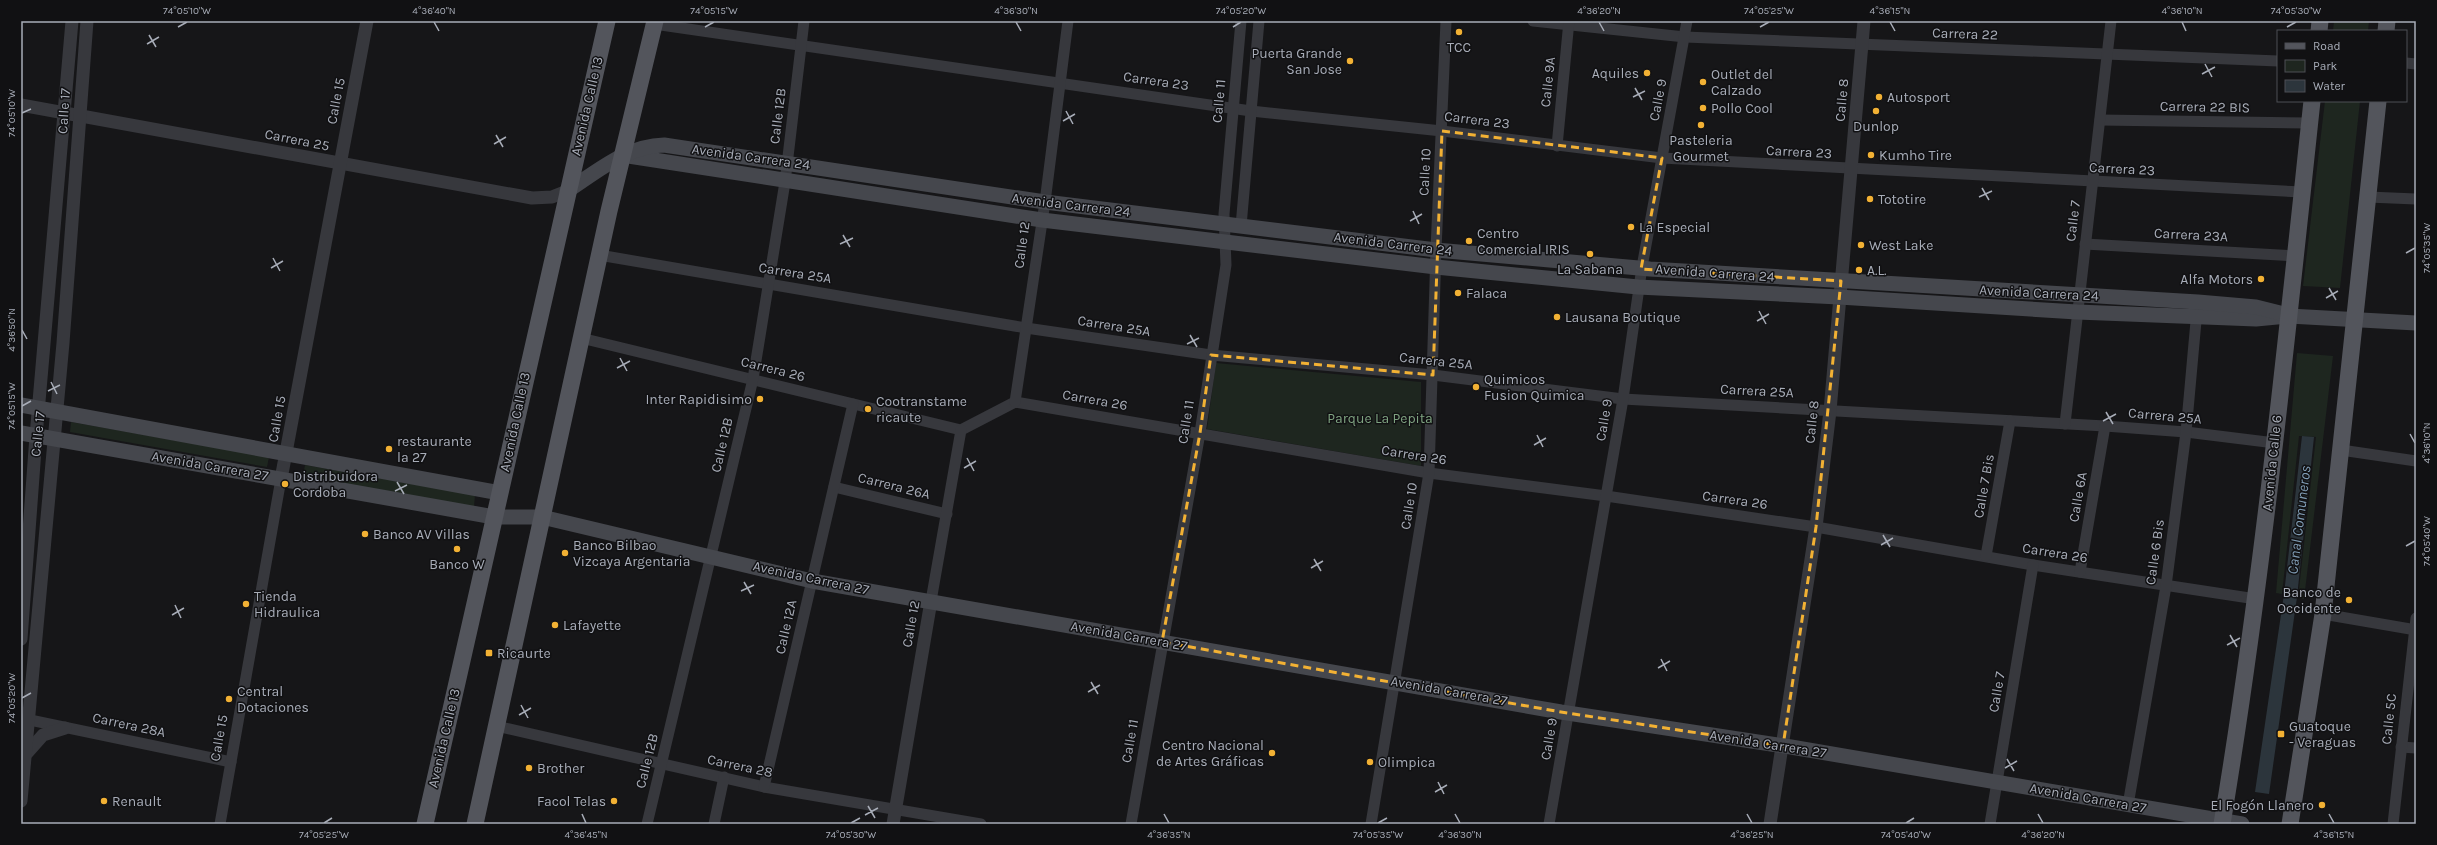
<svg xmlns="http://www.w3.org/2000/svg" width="2437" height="845" viewBox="0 0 2437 845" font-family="Karla,sans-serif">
	<rect width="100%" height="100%" fill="#161618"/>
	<g fill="#1e261f">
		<polygon points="2334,21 2369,21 2368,31 2333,31"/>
		<polygon points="2325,101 2360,101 2340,288 2303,286"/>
		<polygon points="2297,353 2333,356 2304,599 2298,598 2316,437 2299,436 2282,594 2276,593"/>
		<polygon points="1216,363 1421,382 1421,466 1207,429"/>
		<polygon points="71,422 269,457 267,467 70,432"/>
		<polygon points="305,465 475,495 474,507 303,476"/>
	</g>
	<polygon fill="#2c353c" points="2302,436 2314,437 2297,597 2269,794 2255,792 2284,594"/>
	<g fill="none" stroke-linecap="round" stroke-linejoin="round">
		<g stroke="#37383d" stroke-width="11">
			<polyline points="1533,21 1685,37 2278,61"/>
			<polyline points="654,24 1251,111 1442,131 1662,158 2302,192"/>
			<polyline points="2406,63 2416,64"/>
			<polyline points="2100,120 2309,123"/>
			<polyline points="1557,146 1569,21"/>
			<polyline points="2368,197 2416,199"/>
			<polyline points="1241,226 1259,21"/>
			<polyline points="2085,244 2295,256"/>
			<polyline points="599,255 1026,328 1211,355 1433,375 1623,399 2105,426 2186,432 2275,443"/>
			<polyline points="581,338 961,430 1015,402 1429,473 1606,496 1816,527 2033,565 2256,599"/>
			<polyline points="1015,402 1045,202 1068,21"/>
			<polyline points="2065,424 2111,21"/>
			<polyline points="2341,450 2416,461"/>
			<polyline points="834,487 947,514"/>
			<polyline points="1986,556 2010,421"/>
			<polyline points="2080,572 2105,426"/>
			<polyline points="931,601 961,430"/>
			<polyline points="2323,614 2416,630"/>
			<polyline points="30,720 231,762"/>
			<polyline points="496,726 764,787 981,824"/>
			<polyline points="2401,747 2416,748"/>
			<polyline points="764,787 853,404"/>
			<polyline points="2128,805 2166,586 2186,432 2197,310"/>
			<polyline points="220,824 281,479"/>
			<polyline points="647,824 753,379 785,182 804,21"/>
			<polyline points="714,824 724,777"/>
			<polyline points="1131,824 1200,433 1226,265 1224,214 1241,21"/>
			<polyline points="1371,824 1429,473 1436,250 1446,21"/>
			<polyline points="1549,824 1623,399 1642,267 1687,21"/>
			<polyline points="1990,824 2033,565"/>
			<polyline points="2393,824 2416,618"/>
		</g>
		<g stroke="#37383d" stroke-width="13">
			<polyline points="21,105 532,198 552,197 567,191"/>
			<polyline points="281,479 367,21"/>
			<polyline points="21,639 36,436 72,21"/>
			<polyline points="27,753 43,735 65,728"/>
			<polyline points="21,801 63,343 87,21"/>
			<polyline points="893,824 931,601"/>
			<polyline points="1770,824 1816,527 1830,411 1864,21"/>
		</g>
		<g stroke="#45474d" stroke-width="15">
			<polyline points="622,155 1042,220 1436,267 1638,287 1839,297 2077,312 2256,319 2289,316 2416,323"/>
			<path d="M567 191C598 171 626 146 664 145L1045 202 1436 250 1650 269 2198 302 2256 307 2280 313"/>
			<polyline points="21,405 500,493"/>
			<polyline points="21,433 494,517 542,517 812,581 1561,712 1791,747 2242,824"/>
		</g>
		<g stroke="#53555c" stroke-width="17">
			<polyline points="2319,31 2320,21"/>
			<polyline points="2386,31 2387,21"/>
			<polyline points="425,824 607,21"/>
			<polyline points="475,824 609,211 655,21"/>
			<path d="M2222 824C2262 584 2286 343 2312 101"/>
			<polyline points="2290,824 2323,614 2378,101"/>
		</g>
	</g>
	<path fill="none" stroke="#f2b134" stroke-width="3" stroke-dasharray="8 5" stroke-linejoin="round" d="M1442 131 1662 158 1641 269 1841 281 1816 527 1783 746 1561 712 1162 642 1200 433 1211 355 1433 375Z"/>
	<path fill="none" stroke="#a8adb8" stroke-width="1.5" d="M434 22 439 31M1016 22 1021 31M1599 22 1604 31M1890 22 1895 31M2182 22 2186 31M178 27 187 22M705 27 714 22M1233 27 1241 22M1760 27 1769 22M2287 27 2296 22M149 35 156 47M147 44 159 37M2205 64 2212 77M2202 74 2215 67M1635 88 1642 100M1633 97 1645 91M1066 111 1073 124M22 113 31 109M1063 121 1075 114M496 135 503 147M494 144 506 137M1982 188 1989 200M1979 197 1992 191M1413 211 1419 224M1410 221 1422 214M843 235 850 247M840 244 853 238M2406 253 2415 248M273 258 280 271M271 268 283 261M2329 288 2336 300M2326 298 2338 291M1759 311 1766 324M1757 321 1769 314M22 330 27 339M1190 335 1197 347M1187 344 1199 338M620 358 627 371M617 368 630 361M51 382 57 394M48 391 60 385M22 406 31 401M2106 412 2113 424M2103 421 2116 414M2410 434 2415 443M1537 435 1543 447M1534 445 1546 438M967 458 974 471M964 468 976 461M397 482 404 494M395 491 407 485M1883 535 1890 547M1881 545 1893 538M2406 546 2415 541M1314 559 1321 571M1311 568 1323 561M744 582 751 594M741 591 754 585M175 605 181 618M172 615 184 608M2230 635 2237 647M2227 645 2240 638M1661 659 1667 671M1658 668 1670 661M1091 682 1098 694M1088 692 1100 685M22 698 31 693M521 705 528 718M519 715 531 708M2007 759 2014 771M2005 768 2017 761M1438 782 1444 794M1435 792 1447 785M868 806 875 818M582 814 586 823M1164 814 1169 823M1455 814 1460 823M1747 814 1752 823M2038 814 2043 823M2329 814 2334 823M865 815 878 808M324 823 332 818M851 823 860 818M1378 823 1387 818M1906 823 1914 818"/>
	<g fill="#f2b134" stroke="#111113" stroke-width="1.5">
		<circle cx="1459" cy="32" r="4"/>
		<circle cx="1350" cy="61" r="4"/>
		<circle cx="1647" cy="73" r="4"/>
		<circle cx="1703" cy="82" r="4"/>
		<circle cx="1879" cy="97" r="4"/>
		<circle cx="1703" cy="108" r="4"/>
		<circle cx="1876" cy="111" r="4"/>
		<circle cx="1701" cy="125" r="4"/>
		<circle cx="1871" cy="155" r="4"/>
		<circle cx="1870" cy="199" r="4"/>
		<circle cx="1631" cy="227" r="4"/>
		<circle cx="1469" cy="241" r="4"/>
		<circle cx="1861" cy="245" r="4"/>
		<circle cx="1590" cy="254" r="4"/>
		<circle cx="1859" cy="270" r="4"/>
		<circle cx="2261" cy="279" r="4"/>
		<circle cx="1458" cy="293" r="4"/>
		<circle cx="1557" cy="317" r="4"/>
		<circle cx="1476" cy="387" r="4"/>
		<circle cx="760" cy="399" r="4"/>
		<circle cx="868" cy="409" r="4"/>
		<circle cx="389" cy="449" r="4"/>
		<circle cx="285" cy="484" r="4"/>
		<circle cx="365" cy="534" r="4"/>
		<circle cx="457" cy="549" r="4"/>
		<circle cx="565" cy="553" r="4"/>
		<circle cx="2349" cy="600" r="4"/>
		<circle cx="246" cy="604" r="4"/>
		<circle cx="555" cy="625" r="4"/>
		<rect x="485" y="649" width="8" height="8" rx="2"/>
		<circle cx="229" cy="699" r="4"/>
		<rect x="2277" y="730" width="8" height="8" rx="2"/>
		<circle cx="1272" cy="753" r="4"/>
		<circle cx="1370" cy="762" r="4"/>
		<circle cx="529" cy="768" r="4"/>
		<circle cx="104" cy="801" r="4"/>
		<circle cx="614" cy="801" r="4"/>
		<circle cx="2322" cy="805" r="4"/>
	</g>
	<g text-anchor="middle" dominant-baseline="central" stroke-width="3" stroke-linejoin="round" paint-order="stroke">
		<g font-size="14" fill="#a8adb8" stroke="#111113">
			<text transform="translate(1965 34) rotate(2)">Carrera 22</text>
			<text transform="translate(1156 81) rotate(8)">Carrera 23</text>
			<text transform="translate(1548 82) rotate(-84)">Calle 9A</text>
			<text transform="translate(1658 100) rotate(-79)">Calle 9</text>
			<text transform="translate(1842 100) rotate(-85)">Calle 8</text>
			<text transform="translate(336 101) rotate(-79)">Calle 15</text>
			<text transform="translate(1219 101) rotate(-85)">Calle 11</text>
			<text transform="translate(587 106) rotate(-77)">Avenida Calle 13</text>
			<text transform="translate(2205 107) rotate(1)">Carrera 22 BIS</text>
			<text transform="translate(64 111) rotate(-86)">Calle 17</text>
			<text transform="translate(778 116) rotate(-83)">Calle 12B</text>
			<text transform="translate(1477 120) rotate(7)">Carrera 23</text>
			<text transform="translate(297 140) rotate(11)">Carrera 25</text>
			<text transform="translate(1799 152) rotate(3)">Carrera 23</text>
			<text transform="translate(751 157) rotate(8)">Avenida Carrera 24</text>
			<text transform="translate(2122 169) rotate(3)">Carrera 23</text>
			<text transform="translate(1425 172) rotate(-87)">Calle 10</text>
			<text transform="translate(1071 205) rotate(7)">Avenida Carrera 24</text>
			<text transform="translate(2073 221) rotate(-83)">Calle 7</text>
			<text transform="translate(2191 235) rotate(3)">Carrera 23A</text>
			<text transform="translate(1393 244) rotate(7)">Avenida Carrera 24</text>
			<text transform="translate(1022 245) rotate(-82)">Calle 12</text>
			<text transform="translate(795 273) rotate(9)">Carrera 25A</text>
			<text transform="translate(1715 273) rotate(4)">Avenida Carrera 24</text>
			<text transform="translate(2039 293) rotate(3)">Avenida Carrera 24</text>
			<text transform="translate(1114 326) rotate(9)">Carrera 25A</text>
			<text transform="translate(1436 361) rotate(6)">Carrera 25A</text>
			<text transform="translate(773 369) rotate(14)">Carrera 26</text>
			<text transform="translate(1757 391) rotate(3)">Carrera 25A</text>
			<text transform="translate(1095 400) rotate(10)">Carrera 26</text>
			<text transform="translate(2165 416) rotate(5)">Carrera 25A</text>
			<text transform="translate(277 419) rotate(-80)">Calle 15</text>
			<text transform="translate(1604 420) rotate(-80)">Calle 9</text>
			<text transform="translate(515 422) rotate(-78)">Avenida Calle 13</text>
			<text transform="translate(1186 422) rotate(-81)">Calle 11</text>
			<text transform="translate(1812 422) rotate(-84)">Calle 8</text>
			<text transform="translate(38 434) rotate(-84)">Calle 17</text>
			<text transform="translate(722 445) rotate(-77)">Calle 12B</text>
			<text transform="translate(1414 455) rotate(9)">Carrera 26</text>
			<text transform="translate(2272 463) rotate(-84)">Avenida Calle 6</text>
			<text transform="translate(210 466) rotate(10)">Avenida Carrera 27</text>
			<text transform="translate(894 486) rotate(14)">Carrera 26A</text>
			<text transform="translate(1984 486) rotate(-80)">Calle 7 Bis</text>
			<text transform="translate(2078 497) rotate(-80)">Calle 6A</text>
			<text transform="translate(1735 500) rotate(8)">Carrera 26</text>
			<text transform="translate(1409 506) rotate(-81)">Calle 10</text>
			<text transform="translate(2155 552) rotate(-82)">Calle 6 Bis</text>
			<text transform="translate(2055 553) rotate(9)">Carrera 26</text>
			<text transform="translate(811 578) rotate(12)">Avenida Carrera 27</text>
			<text transform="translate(911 624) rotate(-80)">Calle 12</text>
			<text transform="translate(786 627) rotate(-77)">Calle 12A</text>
			<text transform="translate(1129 636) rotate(10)">Avenida Carrera 27</text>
			<text transform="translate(1449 691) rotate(10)">Avenida Carrera 27</text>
			<text transform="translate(1997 692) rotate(-80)">Calle 7</text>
			<text transform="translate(2389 719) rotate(-84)">Calle 5C</text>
			<text transform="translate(129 725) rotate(12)">Carrera 28A</text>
			<text transform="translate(219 738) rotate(-80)">Calle 15</text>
			<text transform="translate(444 738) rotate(-77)">Avenida Calle 13</text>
			<text transform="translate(1549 739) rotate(-80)">Calle 9</text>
			<text transform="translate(1130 741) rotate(-80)">Calle 11</text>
			<text transform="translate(1768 744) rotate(9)">Avenida Carrera 27</text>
			<text transform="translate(647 761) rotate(-76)">Calle 12B</text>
			<text transform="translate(740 766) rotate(12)">Carrera 28</text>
			<text transform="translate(2088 798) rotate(10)">Avenida Carrera 27</text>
		</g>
		<g font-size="14" fill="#a8adb8" stroke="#111113" text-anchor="start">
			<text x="1459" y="47" text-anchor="middle">TCC</text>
			<text x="1342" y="53" text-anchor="end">Puerta Grande<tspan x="1342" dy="16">San Jose</tspan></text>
			<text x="1639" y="73" text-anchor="end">Aquiles</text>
			<text x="1711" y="74">Outlet del<tspan x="1711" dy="16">Calzado</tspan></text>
			<text x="1887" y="97">Autosport</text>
			<text x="1711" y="108">Pollo Cool</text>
			<text x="1876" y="126" text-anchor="middle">Dunlop</text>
			<text x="1701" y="140" text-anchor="middle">Pasteleria<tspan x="1701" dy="16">Gourmet</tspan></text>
			<text x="1879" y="155">Kumho Tire</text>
			<text x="1878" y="199">Tototire</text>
			<text x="1639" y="227">La Especial</text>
			<text x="1477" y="233">Centro<tspan x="1477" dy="16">Comercial IRIS</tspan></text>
			<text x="1869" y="245">West Lake</text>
			<text x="1590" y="269" text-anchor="middle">La Sabana</text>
			<text x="1867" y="270">A.L.</text>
			<text x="2253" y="279" text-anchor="end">Alfa Motors</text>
			<text x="1466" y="293">Falaca</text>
			<text x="1565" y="317">Lausana Boutique</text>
			<text x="1484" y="379">Quimicos<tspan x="1484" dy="16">Fusion Quimica</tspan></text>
			<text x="752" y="399" text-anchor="end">Inter Rapidisimo</text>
			<text x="876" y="401">Cootranstame<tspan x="876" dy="16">ricaute</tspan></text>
			<text x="397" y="441">restaurante<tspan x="397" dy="16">la 27</tspan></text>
			<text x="293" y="476">Distribuidora<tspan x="293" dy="16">Cordoba</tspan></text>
			<text x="373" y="534">Banco AV Villas</text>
			<text x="573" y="545">Banco Bilbao<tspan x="573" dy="16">Vizcaya Argentaria</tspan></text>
			<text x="457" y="564" text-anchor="middle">Banco W</text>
			<text x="2341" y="592" text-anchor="end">Banco de<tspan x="2341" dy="16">Occidente</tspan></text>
			<text x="254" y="596">Tienda<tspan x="254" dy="16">Hidraulica</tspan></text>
			<text x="563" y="625">Lafayette</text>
			<text x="497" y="653">Ricaurte</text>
			<text x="237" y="691">Central<tspan x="237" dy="16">Dotaciones</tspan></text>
			<text x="2289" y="726">Guatoque<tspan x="2289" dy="16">- Veraguas</tspan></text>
			<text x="1264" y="745" text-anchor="end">Centro Nacional<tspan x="1264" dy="16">de Artes Gráficas</tspan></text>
			<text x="1378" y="762">Olimpica</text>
			<text x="537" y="768">Brother</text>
			<text x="112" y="801">Renault</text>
			<text x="606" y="801" text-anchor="end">Facol Telas</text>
			<text x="2314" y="805" text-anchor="end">El Fogón Llanero</text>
		</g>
		<g font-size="14" fill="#7fa381" stroke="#111113">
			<text x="1380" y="418">Parque La Pepita</text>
		</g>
		<g font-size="15" font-style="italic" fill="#7f9bb3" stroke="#111113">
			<text transform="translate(2299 520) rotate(-83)">Canal Comuneros</text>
		</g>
	</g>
	<rect width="2437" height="845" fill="none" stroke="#111113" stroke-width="44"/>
	<rect x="2277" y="30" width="130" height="72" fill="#111113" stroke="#4d4f55"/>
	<rect x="2285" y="43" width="20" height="6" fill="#53555c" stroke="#4d4f55"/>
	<text x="2313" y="50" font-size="12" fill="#a8adb8">Road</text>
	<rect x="2285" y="60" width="20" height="12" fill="#1e261f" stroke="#4d4f55"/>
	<text x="2313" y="70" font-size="12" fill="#a8adb8">Park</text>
	<rect x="2285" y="80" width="20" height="12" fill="#2c353c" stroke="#4d4f55"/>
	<text x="2313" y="90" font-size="12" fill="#a8adb8">Water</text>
	<rect x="22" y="22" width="2393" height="801" fill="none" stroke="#a8adb8" stroke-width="1.5"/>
	<g font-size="10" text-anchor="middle" fill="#a8adb8">
		<text x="187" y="14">74°05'10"W</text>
		<text x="434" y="14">4°36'40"N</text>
		<text x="714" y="14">74°05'15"W</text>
		<text x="1016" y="14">4°36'30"N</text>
		<text x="1241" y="14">74°05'20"W</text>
		<text x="1599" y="14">4°36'20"N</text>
		<text x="1769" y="14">74°05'25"W</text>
		<text x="1890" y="14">4°36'15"N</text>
		<text x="2182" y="14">4°36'10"N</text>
		<text x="2296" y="14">74°05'30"W</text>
		<text transform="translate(11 113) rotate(-90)" y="4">74°05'10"W</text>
		<text transform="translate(2426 248) rotate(-90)" y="4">74°05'35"W</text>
		<text transform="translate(11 330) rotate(-90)" y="4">4°36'50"N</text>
		<text transform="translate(11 406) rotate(-90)" y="4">74°05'15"W</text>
		<text transform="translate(2426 443) rotate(-90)" y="4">4°36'10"N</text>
		<text transform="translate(2426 541) rotate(-90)" y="4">74°05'40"W</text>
		<text transform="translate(11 698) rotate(-90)" y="4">74°05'20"W</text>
		<text x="324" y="838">74°05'25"W</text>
		<text x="586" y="838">4°36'45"N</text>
		<text x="851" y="838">74°05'30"W</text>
		<text x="1169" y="838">4°36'35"N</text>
		<text x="1378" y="838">74°05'35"W</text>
		<text x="1460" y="838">4°36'30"N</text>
		<text x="1752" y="838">4°36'25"N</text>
		<text x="1906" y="838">74°05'40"W</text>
		<text x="2043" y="838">4°36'20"N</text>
		<text x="2334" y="838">4°36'15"N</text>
	</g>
</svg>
